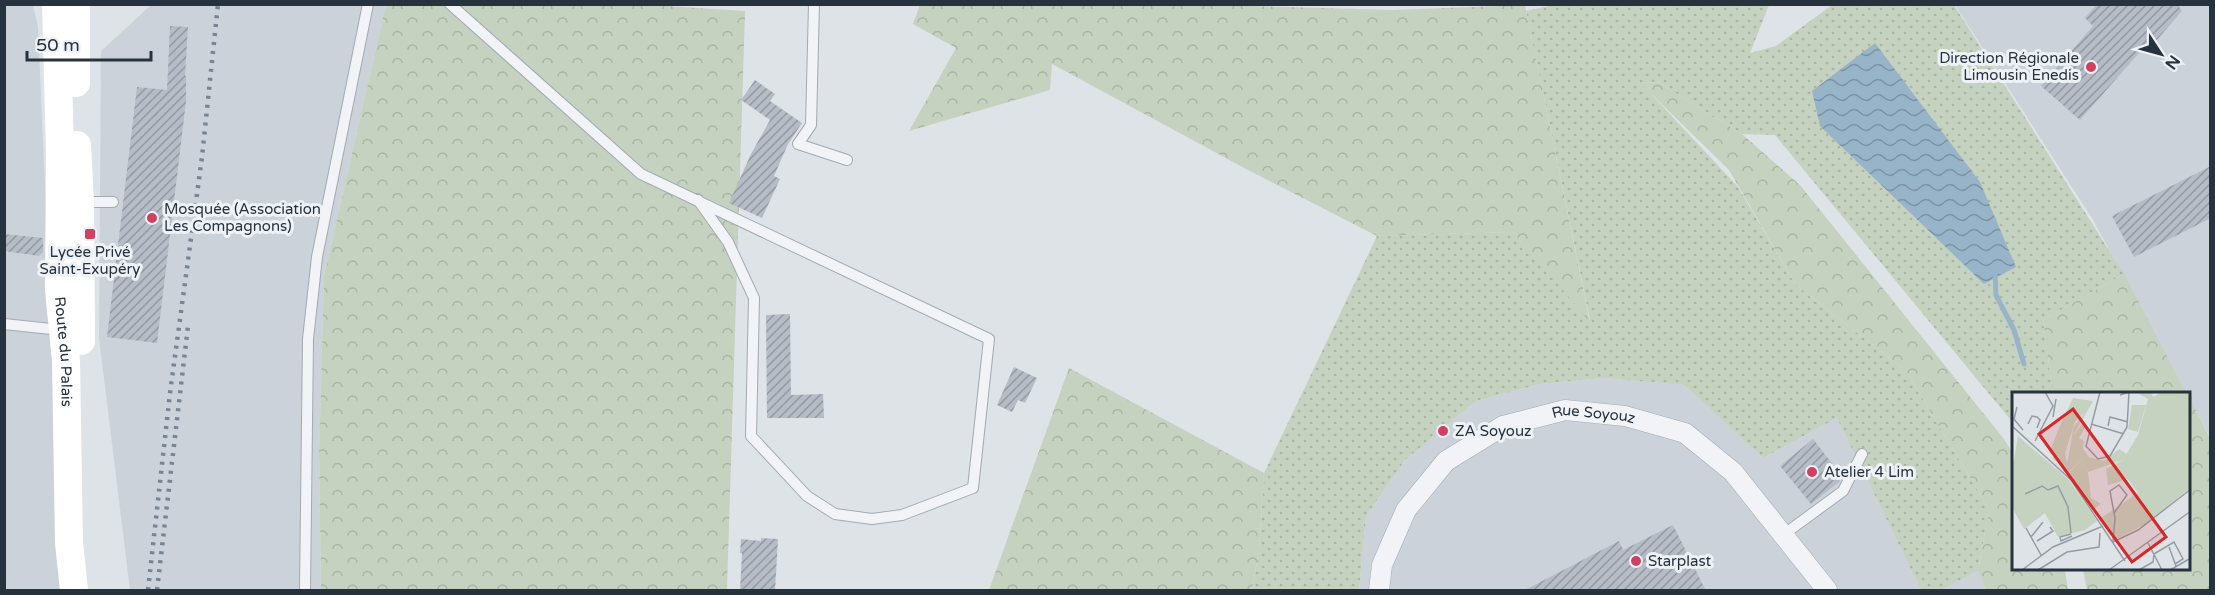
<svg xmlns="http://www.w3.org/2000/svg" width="2215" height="595" viewBox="0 0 2215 595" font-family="'Varela Round',sans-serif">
	<defs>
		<pattern id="green-dots" width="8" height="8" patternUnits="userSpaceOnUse" patternTransform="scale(1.5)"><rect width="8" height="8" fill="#c5d2bf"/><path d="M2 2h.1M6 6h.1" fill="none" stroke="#a9b5a5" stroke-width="1.8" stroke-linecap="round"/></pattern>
		<pattern id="forest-crowns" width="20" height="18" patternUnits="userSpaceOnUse" patternTransform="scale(1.5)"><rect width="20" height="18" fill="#c5d2bf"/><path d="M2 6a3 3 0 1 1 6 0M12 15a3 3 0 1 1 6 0" fill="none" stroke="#a9b5a5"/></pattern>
		<pattern id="water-waves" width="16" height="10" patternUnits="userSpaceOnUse" patternTransform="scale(1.5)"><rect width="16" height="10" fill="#98b4c9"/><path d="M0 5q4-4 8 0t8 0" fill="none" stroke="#7c93a5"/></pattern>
		<pattern id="building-hatch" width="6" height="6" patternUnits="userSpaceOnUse" patternTransform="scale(1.5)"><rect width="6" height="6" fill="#b5bcc5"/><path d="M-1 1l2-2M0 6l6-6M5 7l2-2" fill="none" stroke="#9399a1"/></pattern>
	</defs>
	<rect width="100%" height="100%" fill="#dee3e8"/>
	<g fill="#ccd2da">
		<polygon points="4,5 33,5 38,27 63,590 5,590"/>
		<polygon points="151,5 386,5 324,276 319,455 321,590 130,590 99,338 101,51"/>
		<polygon points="1955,5 2210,5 2210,437 2190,398 2190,394 2187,394 2093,220"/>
		<polygon points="1603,378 1684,385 1763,458 1837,418 1921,590 1359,590 1366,516 1405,460 1476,401 1540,384"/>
		<polygon points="1978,571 1986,590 1941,590"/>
	</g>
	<polygon fill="url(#green-dots)" points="1558,4 1769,5 1750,53 1776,46 1832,5 1954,5 2124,274 2043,320 2053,394 2014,394 2014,424 1775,135 1742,134 1658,82 1641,83 1738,187 1796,285 1906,371 1989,509 1978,571 1941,590 1921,590 1837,418 1763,458 1684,385 1603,378 1540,384 1476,401 1405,460 1366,516 1359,590 1252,590 1259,551 1264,473 1377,236 1513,232 1590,320 1526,11"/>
	<g fill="url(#forest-crowns)">
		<polygon points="635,4 745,11 727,590 321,590 319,455 324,276 386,5"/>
		<polygon points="968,5 1215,5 1393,10 1525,5 1590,322 1513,232 1377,236 1246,169 1052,64 1050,90 909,131 956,48 913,24 920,5"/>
		<polygon points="1658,82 1742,134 1800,185 2004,439 2014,456 2014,570 2065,570 2068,590 1986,590 1978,571 1989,509 1906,371 1796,285 1729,170 1640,83"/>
		<polygon points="2124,274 2187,394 2053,394 2043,320"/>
		<polygon points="1069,368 1264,473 1259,551 1252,590 989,590"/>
		<polygon points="2190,398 2210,438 2210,590 2087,590 2083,570 2190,570"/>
	</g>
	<polygon fill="url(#water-waves)" points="1875,43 1980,182 2016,267 1984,284 1820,126 1812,91"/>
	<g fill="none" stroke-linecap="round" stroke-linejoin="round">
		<polyline stroke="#98b4c9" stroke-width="5" points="1995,273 1996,295 2014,330 2024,364"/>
	</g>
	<g fill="url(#building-hatch)">
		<polygon points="2097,4 2177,4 2182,11 2149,49 2146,45 2080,120 2041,86 2093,26 2085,18"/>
		<polygon points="170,26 188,27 185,76 186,76 186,101 157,343 107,337 137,87 167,90"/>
		<polygon points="755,80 775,94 770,101 802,123 788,144 774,176 780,179 762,218 729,203 751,154 770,120 741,100"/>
		<polygon points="2211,166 2211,218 2134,257 2112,216"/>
		<polygon points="4,234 43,238 43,252 39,256 4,251"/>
		<polygon points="790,314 791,395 823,394 824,418 767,418 766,315"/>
		<polygon points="1014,367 1037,378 1025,403 1018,400 1012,412 997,405"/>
		<polygon points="1813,439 1842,476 1839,482 1811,504 1780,466"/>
		<polygon points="1673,525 1706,591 1523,591 1619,541 1623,550"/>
		<polygon points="761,538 778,539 775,591 740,591 742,553 740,553 741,539 761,541"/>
	</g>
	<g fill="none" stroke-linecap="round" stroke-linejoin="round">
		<defs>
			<g id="service">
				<polyline points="450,4 641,174 989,339 973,488 902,515 872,519 835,514 807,496 751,436 754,298 728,242 698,200"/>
				<polyline points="814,4 811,125 798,144 847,160"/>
				<polyline points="82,202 113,202"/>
				<polyline points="4,324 61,330"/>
				<polyline points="1783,535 1843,491 1862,454"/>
				<polyline points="305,590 308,339 317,257 368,4"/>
			</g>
			<g id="minor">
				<path id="s1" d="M1379 590 1382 565 1406 510 1446 461 1503 426 1565 410 1625 416 1685 433 1733 472 1827 590"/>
			</g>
		</defs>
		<use href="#service" stroke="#a3aab2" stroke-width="12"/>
		<use href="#minor" stroke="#a3aab2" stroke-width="21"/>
		<use href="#service" stroke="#f1f3f6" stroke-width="10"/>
		<use href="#minor" stroke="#f1f3f6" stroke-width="20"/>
		<g stroke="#fff" stroke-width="28">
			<path id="s2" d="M56 4 60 151 59 290 66 361 69 543 74 590"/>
			<polyline points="76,83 76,4"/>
			<polyline points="77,145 80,202 81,341"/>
		</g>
		<g stroke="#778492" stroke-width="4.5" stroke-dasharray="3 6" stroke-linecap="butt">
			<polyline points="148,590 170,393 202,157 218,4"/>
			<polyline points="157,590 188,326"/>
		</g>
	</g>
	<g fill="#d13f61" stroke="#eef2f6" stroke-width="2">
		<circle cx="2091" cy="67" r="6"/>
		<circle cx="152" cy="218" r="6"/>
		<rect x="84" y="228" width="12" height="12" rx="3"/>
		<circle cx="1443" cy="431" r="6"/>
		<circle cx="1812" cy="472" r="6"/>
		<circle cx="1636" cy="561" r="6"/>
	</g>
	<g text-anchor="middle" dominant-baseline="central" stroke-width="6" stroke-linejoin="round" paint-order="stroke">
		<g font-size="15" fill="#27323f" stroke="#eef2f6" text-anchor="start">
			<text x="2079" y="58" text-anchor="end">Direction Régionale<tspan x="2079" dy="17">Limousin Enedis</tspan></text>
			<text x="164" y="209">Mosquée (Association<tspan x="164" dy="17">Les Compagnons)</tspan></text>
			<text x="90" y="252" text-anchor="middle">Lycée Privé<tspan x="90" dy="17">Saint-Exupéry</tspan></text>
			<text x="1455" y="431">ZA Soyouz</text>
			<text x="1824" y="472">Atelier 4 Lim</text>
			<text x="1648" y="561">Starplast</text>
		</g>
		<g font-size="15" fill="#27323f" stroke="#eef2f6">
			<text stroke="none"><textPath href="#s2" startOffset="348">Route du Palais</textPath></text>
			<text stroke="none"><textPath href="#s1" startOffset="308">Rue Soyouz</textPath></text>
		</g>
	</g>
	<g transform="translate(2012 392)">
		<rect width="178" height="178" fill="#dee3e8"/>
		<path d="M170 0H178V33L176 32ZM120 13H134L126 40 116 37ZM63 29 53 62 55 71 61 44 70 32 74 34 67 46 72 49 71 57 77 65 92 69 107 57 115 62 111 68 76 80 70 73 71 66 56 81 39 65 49 66 37 61 47 36 53 38Z" fill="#c5d2bf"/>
		<path d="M124 0H139L141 5 150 0H170L178 33V96L133 132 103 148 89 126 126 101 116 87 96 93 94 77 111 68 126 43 136 7ZM61 6 81 9 61 44 56 72 61 36 73 20 53 39 47 36ZM72 65 70 73 76 80 79 106 89 112 82 117 56 82Z" fill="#c5d2bf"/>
		<path d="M6 44 57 88 85 129 73 138 46 145 33 121 12 137 0 115V81Z" fill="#c5d2bf"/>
		<path fill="none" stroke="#959ca4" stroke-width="1.5" d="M88 0 74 54 86 67 98 64 115 35 117 0 108 3M5 15 2 27 11 38M41 25 44 7M16 32 20 24 25 25 28 28 25 36M79 32 112 42M0 34 59 88 113 169M96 34 98 25 116 30M23 49 41 14 33 0M13 102 30 94 36 98 46 94 56 115 59 141M14 136 29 163M59 142 48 145 49 149 60 144M19 145 31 130M25 149 41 139 38 135M101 149 103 126 102 121 98 99 107 93 115 103 102 121M101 150 126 138 179 97M136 151 150 178M157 155 164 174M142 162 162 150 171 167 163 172M10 178 41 155 91 134M26 178 55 160 87 155 88 141M97 178 179 119M127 178 141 170 142 162M158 178 179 166"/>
		<path fill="#d62828" fill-opacity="0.15" stroke="#d62828" stroke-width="3" d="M61 17 154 145 120 170 27 42Z"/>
		<rect width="178" height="178" fill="none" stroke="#27323f" stroke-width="3"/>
	</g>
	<rect width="2215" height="595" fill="none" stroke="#27323f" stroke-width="12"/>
	<g transform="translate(2161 54) rotate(126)" stroke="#eef2f6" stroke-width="4.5" paint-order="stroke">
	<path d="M0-4.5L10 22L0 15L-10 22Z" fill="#27323f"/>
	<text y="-9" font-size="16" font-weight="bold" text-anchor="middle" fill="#27323f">N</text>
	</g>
	<path d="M27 51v9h124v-9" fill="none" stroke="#27323f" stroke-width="3"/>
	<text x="36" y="51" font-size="18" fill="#27323f" stroke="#eef2f6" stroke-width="4.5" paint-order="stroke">50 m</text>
</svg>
